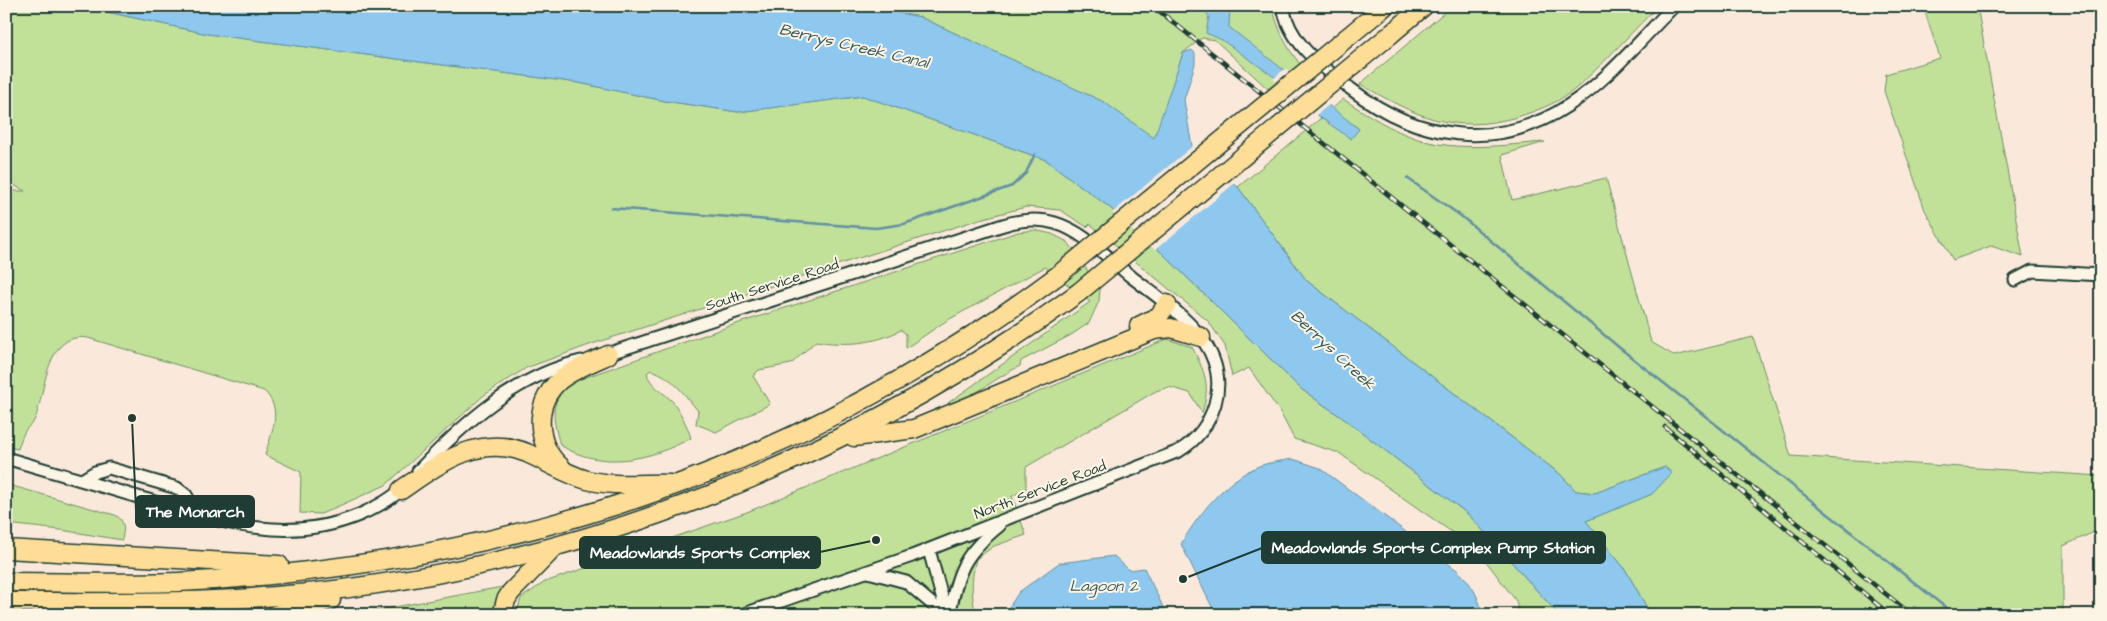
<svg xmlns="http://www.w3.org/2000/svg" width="2107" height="621" viewBox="0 0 2107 621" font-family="'Architects Daughter',sans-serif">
	<rect width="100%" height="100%" fill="#fae9da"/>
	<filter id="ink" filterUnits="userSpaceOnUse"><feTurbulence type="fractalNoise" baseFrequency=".02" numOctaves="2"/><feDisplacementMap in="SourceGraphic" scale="10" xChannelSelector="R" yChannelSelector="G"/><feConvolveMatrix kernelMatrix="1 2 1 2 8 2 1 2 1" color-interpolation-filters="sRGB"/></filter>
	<g filter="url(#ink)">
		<g fill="#c1e098" stroke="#708e66">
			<path d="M6 6H80L208 34 579 83 665 101 738 112 863 96 1046 160 1109 207 1161 252 1301 389 1347 421 1469 515 1559 615H1519L1516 601 1489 565 1456 535 1339 453 1294 439 1280 412 1249 368 1232 376 1225 346 1208 321 1090 224 1087 227 1060 210 1026 207 980 219 592 344 526 368 483 396 386 485 321 514 300 513 301 472 265 455C271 433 284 410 264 391L88 338C45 331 46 391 35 419 33 424 28 426 25 431 22 436 20 443 18 449L6 447V191H25L6 181Z"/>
			<path d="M863 6H1272C1278 29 1285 45 1300 64L1268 89 1215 40 1202 38 1183 53 1155 139 1103 102 920 17Z"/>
			<path d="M1452 6H1658C1632 32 1607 60 1580 85 1562 101 1540 110 1517 117 1451 135 1416 116 1360 84Z"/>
			<polygon points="1923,6 1977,6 2023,257 1991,246 1953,260 1925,210 1884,91 1886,74 1940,58"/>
			<path d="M1343 99C1367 114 1391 130 1418 139 1458 152 1504 145 1545 142L1502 155 1512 200 1606 178 1651 342 1675 356 1753 337 1791 456 2101 476V529L2063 546V615H1925L1914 606 1913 615H1651L1625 569 1586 521 1652 494 1671 473 1665 467 1595 493 1576 491 1560 474 1307 281 1238 187 1321 118 1351 138 1359 129 1332 109Z"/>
			<path d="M1035 230 1052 234 1068 242 1100 289 1099 301 1089 323 1071 335 1021 361 1020 366C995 378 975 396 950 407L948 403 1090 302 1045 267 946 321 906 348V334L901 330C875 344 845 346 816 341L791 364 759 370 753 376 770 404 716 432 696 424 698 411C684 394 672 376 651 370L647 373C649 385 665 393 673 402 681 413 687 425 691 438 651 460 601 471 560 445 552 416 548 399 575 381L730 326 1018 232Z"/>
			<path d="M1167 339 1192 347C1205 372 1211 385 1202 413L1190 393 1169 387 1156 391 1026 467V489L1012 496 1026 535 994 546 976 559C971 579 971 595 976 615H510L517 612 521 598 545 582 747 512Z"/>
			<path d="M9 485 115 515C126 521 124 529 122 540L61 530 6 524V486Z"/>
			<polygon points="502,587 495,615 352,615"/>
		</g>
		<g fill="#8ec8ee" stroke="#6290a4">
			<polygon points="80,6 863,6 920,17 1104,102 1154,138 1183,53 1192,50 1195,53 1195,64 1184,100 1192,146 1238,187 1307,281 1560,474 1576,491 1595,493 1665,467 1672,473 1652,494 1586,521 1625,569 1651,615 1559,615 1469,515 1347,421 1301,389 1161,252 1109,207 1046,160 863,96 738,112 665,101 579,83 208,34"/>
			<polygon points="1199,6 1230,6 1229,27 1359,129 1351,139 1321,118 1273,76 1222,40 1206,33 1209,16"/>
			<path d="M1293 459 1320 468 1457 570C1471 582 1479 597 1483 615H1216L1181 544C1199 514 1225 480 1259 466 1269 462 1282 461 1293 459Z"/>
			<polygon points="1114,556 1129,570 1144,568 1167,615 1004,615 1019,592 1059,563"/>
		</g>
		<g fill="#fae9da">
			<polygon points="1286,68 1330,104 1315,116 1273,79"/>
			<polygon points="1194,145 1236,182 1155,250 1112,213"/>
		</g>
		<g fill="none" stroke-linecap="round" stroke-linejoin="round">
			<g stroke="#6290a4" stroke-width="2.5">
				<polyline points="1407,178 1461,216 1621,349 1955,615"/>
				<polyline points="611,208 876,228 904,224 1012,186 1026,173 1035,154"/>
			</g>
			<defs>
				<g id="minor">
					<path d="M1283 6C1289 44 1322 66 1351 89 1416 139 1497 153 1569 105 1609 79 1641 39 1674 6"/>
					<polyline points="2015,280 2032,271 2101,275"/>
					<path d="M601 356 1000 226C1018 220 1036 217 1055 223 1083 231 1107 257 1129 275 1170 307 1232 343 1215 404 1209 424 1197 440 1179 451L912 556 741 615"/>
					<path d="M6 458C50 471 94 484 138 497 213 519 282 547 359 515 375 508 392 499 404 487"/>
					<path d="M418 471C463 424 515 376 581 361"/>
					<polyline points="82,480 95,472 109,468 177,488 186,495 197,514"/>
					<polyline points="929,550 947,615"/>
					<polyline points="868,572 906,582 945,615"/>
					<path d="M949 615C959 570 962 556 999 526"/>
				</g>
				<g id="highway">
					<polyline points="1372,17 1385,6"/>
					<polyline points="1391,34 1424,6"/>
					<polyline points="1139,326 1159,316 1167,304"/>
					<polyline points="854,437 914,429 1154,330 1171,328 1201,337"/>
					<path d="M562 468C535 445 533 403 560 380 574 369 592 362 608 355"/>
					<path d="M401 490C439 464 479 433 527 453 547 462 566 474 587 480 613 487 644 483 671 484"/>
					<polyline points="6,549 279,565"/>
					<path d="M6 582C75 582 145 585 214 580 532 557 800 467 1057 276"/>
					<path d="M6 602C103 602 201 604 298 594 581 566 849 460 1078 293"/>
					<polyline points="275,615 331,600"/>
					<polyline points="502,615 506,600 511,592 554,548"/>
				</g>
			</defs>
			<use href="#minor" stroke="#1f3d34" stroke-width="15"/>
			<use href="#highway" stroke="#1f3d34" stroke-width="21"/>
			<use href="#minor" stroke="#fcf5e5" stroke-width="11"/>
			<use href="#highway" stroke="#fedd96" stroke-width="18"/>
			<defs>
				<g id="rail">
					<polyline points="1153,6 1912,615"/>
					<polyline points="1665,427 1890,615"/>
				</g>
			</defs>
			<use href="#rail" stroke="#1f3d34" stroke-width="4.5"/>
			<use href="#rail" stroke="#fcf5e5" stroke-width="2.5" stroke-dasharray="8" stroke-linecap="butt"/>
			<defs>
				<g id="highway-bridge">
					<polyline points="1057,276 1372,17"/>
					<polyline points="1078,293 1391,34"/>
				</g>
			</defs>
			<use href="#highway-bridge" stroke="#1f3d34" stroke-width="21" stroke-linecap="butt"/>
			<use href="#highway-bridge" stroke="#fedd96" stroke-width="18"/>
		</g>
	</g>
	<g text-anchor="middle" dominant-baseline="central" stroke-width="4" stroke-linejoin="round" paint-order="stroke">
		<g font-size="15" fill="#1f3d34" stroke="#fcf5e5">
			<text transform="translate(772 285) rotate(-18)">South Service Road</text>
			<text transform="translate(1040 490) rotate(-21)">North Service Road</text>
		</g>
		<g font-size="16" font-style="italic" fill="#355959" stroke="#fcf5e5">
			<text transform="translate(854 46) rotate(13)">Berrys Creek Canal</text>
			<text transform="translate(1333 350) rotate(43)">Berrys Creek</text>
			<text x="1104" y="586">Lagoon 2</text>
		</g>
	</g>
	<path fill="none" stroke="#1f3d34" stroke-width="2" d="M132 418L136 511M1183 579L1262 548M876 540L820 552"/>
	<g fill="#1f3d34" stroke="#fcf5e5" stroke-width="2">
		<circle cx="132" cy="418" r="5"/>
		<circle cx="1183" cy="579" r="5"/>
		<circle cx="876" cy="540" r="5"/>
	</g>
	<g fill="#1f3d34" stroke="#1f3d34" stroke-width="2">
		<rect x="136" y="496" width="118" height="31" rx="5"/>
		<rect x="1262" y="532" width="343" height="31" rx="5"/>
		<rect x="580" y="537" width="240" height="31" rx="5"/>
	</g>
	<g font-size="16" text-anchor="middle" font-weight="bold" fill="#fff">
		<text x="195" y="517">The Monarch</text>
		<text x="1433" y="553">Meadowlands Sports Complex Pump Station</text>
		<text x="700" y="558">Meadowlands Sports Complex</text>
	</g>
	<rect width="2107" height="621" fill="none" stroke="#fcf5e5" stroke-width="25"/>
	<rect x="12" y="12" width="2082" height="596" fill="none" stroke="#1f3d34" stroke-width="2" filter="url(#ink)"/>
</svg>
